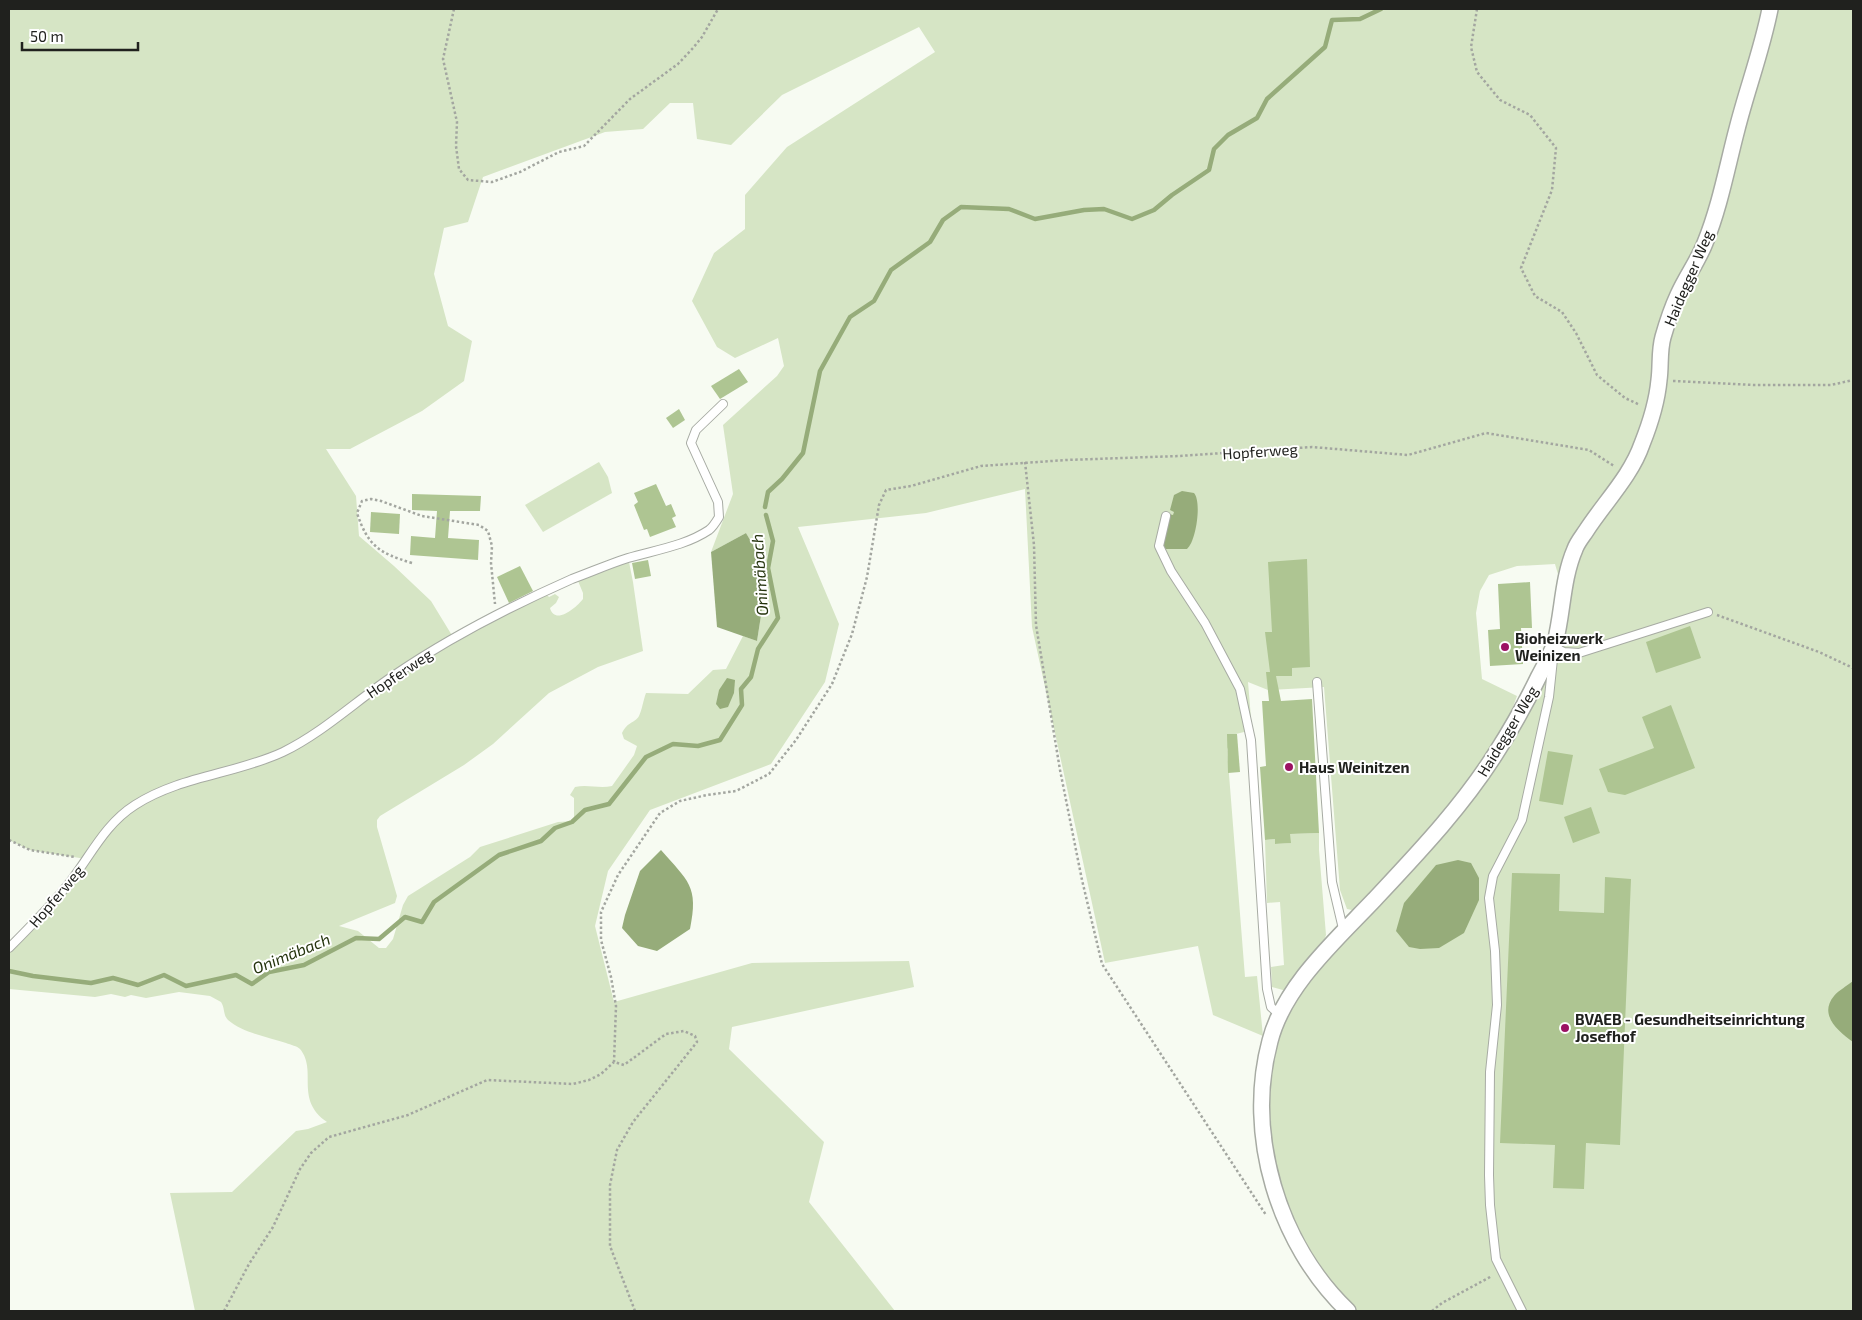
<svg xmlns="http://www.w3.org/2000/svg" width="1862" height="1320" viewBox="0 0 1862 1320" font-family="'Exo 2',sans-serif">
	<rect width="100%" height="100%" fill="#f7fbf2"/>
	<g fill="#d6e5c5">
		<path d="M9 9H1853V1311H1348C1307 1272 1280 1220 1269 1164 1260 1117 1256 1058 1279 1014 1283 1006 1289 999 1294 992 1316 960 1344 932 1371 903 1404 868 1439 831 1469 792 1497 756 1519 717 1539 677 1549 655 1565 622 1563 598 1563 587 1558 575 1555 564L1517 566 1489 575 1480 591 1476 613 1482 679 1517 696C1501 743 1468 783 1437 820 1411 851 1385 882 1357 911L1347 909 1340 890 1324 687 1268 690 1248 682 1252 730 1236 734 1227 749 1245 977 1257 976 1263 1036 1213 1015 1198 946 1105 963 1032 627 1025 489 926 513 798 527 839 624 825 682 771 764 650 810 608 871 595 926 614 1002 752 963 909 961 914 987 732 1027 729 1049 824 1142 809 1202 895 1311H195L170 1193 232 1192 296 1131 308 1129 327 1122C294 1099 318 1071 300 1049 297 1046 291 1045 286 1043 268 1037 243 1033 228 1020 223 1015 225 1008 221 1002L210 996 179 992 146 998 131 995 125 997 111 994 95 997 9 989V953C29 934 50 915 67 893 85 870 98 840 120 820 166 779 233 780 287 753 326 734 359 703 395 678 444 645 494 619 547 595L549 597 555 594 559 597 556 603 550 608C555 626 577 607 583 599V593L578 581 629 562 633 582 643 651 598 667 549 693 493 744 464 765 380 816 377 820V827L397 896 395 903 339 926 358 931 379 948H386L393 939 403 905 408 896 470 857 480 847 558 822 574 821V798L570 795 575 787C588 784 599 789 612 786L634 755 637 746 624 739 622 733C628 721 634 724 639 716 642 710 643 701 646 693L688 694 713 670 726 669 743 636 757 641 763 603 756 550 746 533 711 552 733 494 723 425 777 376 784 366 778 338 735 358 717 347 692 301 714 253 745 229V195L787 147 935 52 919 27 782 95 731 145 697 139 693 103H670L643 129 605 132 483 177 468 222 444 228 434 274 448 326 472 341 464 381 422 411 350 449H326L356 496 359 536 394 566 431 601 453 637C423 656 393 675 365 696 342 713 319 733 294 746 238 775 168 775 119 817 105 828 96 844 86 859L30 850 9 840Z"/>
		<polygon points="599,462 608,477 612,493 543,532 525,505"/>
		<polygon points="1319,833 1319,850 1326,935 1321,948 1289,990 1283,990 1272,987 1271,967 1284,965 1280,902 1267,903 1265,840 1275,839 1276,844 1290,843 1290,834"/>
	</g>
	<g fill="#96ac7a">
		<path d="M1182 491 1194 493C1202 502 1196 542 1187 549H1164L1162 545 1169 514 1173 515 1174 512 1170 510 1174 495Z"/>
		<polygon points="746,533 756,550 763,603 757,641 717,627 711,552"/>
		<polygon points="727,678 735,680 734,693 728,707 720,709 716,704 719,690"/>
		<path d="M661 850C688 881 699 886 690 929L657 951 638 946 622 928 625 915 640 871Z"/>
		<polygon points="1458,860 1471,863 1479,878 1479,900 1464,933 1439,948 1420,949 1409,947 1396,931 1404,903 1436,865"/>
		<path d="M1853 981V1042C1839 1032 1818 1015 1834 996 1839 990 1847 986 1853 981Z"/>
	</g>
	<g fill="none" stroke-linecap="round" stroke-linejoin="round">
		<g stroke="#96ac7a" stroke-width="4.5">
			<polyline points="765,507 768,492 782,479 803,453 820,371 850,317 874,301 891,270 930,242 943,220 961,207 1009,209 1035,219 1084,210 1104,209 1132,219 1154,210 1172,195 1209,170 1214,149 1228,135 1257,118 1267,99 1325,47 1332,20 1360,19 1381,9"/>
			<polyline points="9,971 33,976 91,983 113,978 138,985 164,975 186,986 236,975 252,984 269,972 304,965 356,938 379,939 405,917 422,922 434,902 499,855 541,841 555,828 572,822 585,810 609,804 646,757 673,744 698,746 720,740 742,705 741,689 751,677 758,649 778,618 768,568 773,541 766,515"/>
		</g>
	</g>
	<g fill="#aec592">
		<polygon points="739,369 748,382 720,399 711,386"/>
		<polygon points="679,409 685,420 673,428 666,418"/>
		<polygon points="656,484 666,506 671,504 676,516 672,518 676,527 650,537 647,529 644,530 634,505 638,502 634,493"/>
		<polygon points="412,494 481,496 480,511 450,511 448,538 479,540 478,560 410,555 411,536 435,538 437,511 412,510"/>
		<polygon points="371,512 400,514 399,534 370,532"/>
		<polygon points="1307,559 1310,667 1292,668 1292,676 1276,676 1281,701 1312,699 1319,833 1290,834 1291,843 1275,844 1275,839 1265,840 1260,767 1266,766 1262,701 1269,701 1266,672 1270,672 1265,632 1272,632 1268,562"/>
		<polygon points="648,560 651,576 635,579 632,563"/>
		<polygon points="520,566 533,591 509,603 497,577"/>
		<polygon points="1530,582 1532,628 1521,628 1523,664 1490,666 1488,630 1500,629 1498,584"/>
		<polygon points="1690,626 1701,658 1656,673 1646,642"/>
		<polygon points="1671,705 1695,768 1625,795 1608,792 1599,769 1654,748 1642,717"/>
		<polygon points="1227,734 1237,734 1240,772 1228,773"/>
		<polygon points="1548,751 1573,755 1563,805 1539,801"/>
		<polygon points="1591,807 1600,833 1573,843 1564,817"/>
		<polygon points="1512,873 1560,874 1559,911 1604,913 1605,877 1631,879 1620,1145 1586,1143 1584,1189 1553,1188 1555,1145 1500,1143"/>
	</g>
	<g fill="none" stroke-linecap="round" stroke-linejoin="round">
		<defs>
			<g id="lane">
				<polyline points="1166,516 1159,546 1171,571 1205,623 1240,689 1251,740 1267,989 1271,1007 1279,1014"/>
				<polyline points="1554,647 1564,652 1579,653 1708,612"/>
				<polyline points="1317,682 1332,882 1344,933"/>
				<path d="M9 948C30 927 51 906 70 882 91 855 105 824 135 805 180 776 236 774 283 752 324 732 358 699 396 674 452 636 511 606 572 579 591 572 609 564 628 558 655 550 685 546 709 530 713 527 716 522 719 517L718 502 691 443 696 430 723 404"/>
				<polyline points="1522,1311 1496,1259 1490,1205 1489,1175 1490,1072 1497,1005 1495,951 1489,898 1493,876 1522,820 1549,697 1553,659"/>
			</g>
			<path id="street" d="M1348 1311C1278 1244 1245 1134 1270 1041 1284 986 1336 940 1374 900 1417 854 1462 807 1496 753 1512 728 1526 703 1539 676 1545 665 1551 654 1555 643 1563 612 1562 579 1575 549 1577 543 1582 537 1586 531 1604 503 1631 476 1642 444 1650 424 1657 402 1659 380 1661 366 1659 351 1663 337 1667 323 1672 308 1678 295 1686 277 1698 261 1705 243 1720 206 1727 167 1737 129 1747 89 1762 50 1770 9"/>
		</defs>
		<use href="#lane" stroke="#a7aba3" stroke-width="10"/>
		<use href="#street" stroke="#a7aba3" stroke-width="18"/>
		<g stroke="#a3a6a0" stroke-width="2.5" stroke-dasharray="2.5 2.5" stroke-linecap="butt">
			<polyline points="454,9 443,59 457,122 456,146 459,169 468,180 492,182 520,172 559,152 584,146 630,99 678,64 693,48 702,37 718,9"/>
			<polyline points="1477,9 1471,47 1477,72 1500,100 1530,115 1556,148 1552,190 1521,268 1535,296 1562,312 1576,333 1597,375 1625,398 1640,405"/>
			<polyline points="1673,381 1755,385 1831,385 1853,380"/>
			<polyline points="1025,462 1034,545 1036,625 1060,770 1082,880 1102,964 1266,1215"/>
			<path d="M412 563C379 553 368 546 357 513L362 501 371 499 381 501 422 516 479 525 488 531 492 546 491 563 495 604"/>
			<polyline points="1717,615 1819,652 1853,668"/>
			<polyline points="9,840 30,850 75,857"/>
			<polyline points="224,1311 249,1264 273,1227 300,1169 311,1153 329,1137 408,1115 487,1080 573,1084 589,1080 601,1074 614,1062"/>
			<polyline points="635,1311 610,1246 610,1185 617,1150 633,1122 697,1042 695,1036 684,1031 666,1034 624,1065 614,1062 616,1006 611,977 601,940 601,912 618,875 660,813 680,801 707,795 736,791 769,774 796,740 832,684 852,634 867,577 879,505 886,490 911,486 981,466 1066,460 1179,456 1312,447 1408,455 1486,433 1589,450 1614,466"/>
			<polyline points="1432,1311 1442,1303 1492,1276"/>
		</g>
		<use href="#lane" stroke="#fff" stroke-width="8"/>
		<use href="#street" stroke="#fff" stroke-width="15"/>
	</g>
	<g fill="#9b1262" stroke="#fff" stroke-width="2">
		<circle cx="1505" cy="647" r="5"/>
		<circle cx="1289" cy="767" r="5"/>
		<circle cx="1565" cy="1028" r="5"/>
	</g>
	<g text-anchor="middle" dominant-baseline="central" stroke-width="4" stroke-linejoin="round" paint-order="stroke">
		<g font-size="15" fill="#20211e" stroke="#fff">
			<text transform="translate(1688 278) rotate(-67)">Haidegger Weg</text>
			<text transform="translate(1260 451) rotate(-4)">Hopferweg</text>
			<text transform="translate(399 673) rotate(-34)">Hopferweg</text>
			<text transform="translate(1507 731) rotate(-59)">Haidegger Weg</text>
			<text transform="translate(56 896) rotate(-50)">Hopferweg</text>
		</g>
		<g font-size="15" font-weight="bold" fill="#20211e" stroke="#fff" text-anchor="start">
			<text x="1515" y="638">Bioheizwerk<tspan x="1515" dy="17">Weinizen</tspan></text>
			<text x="1299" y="767">Haus Weinitzen</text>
			<text x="1575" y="1019">BVAEB - Gesundheitseinrichtung<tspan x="1575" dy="17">Josefhof</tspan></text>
		</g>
		<g font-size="16" font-style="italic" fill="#24330d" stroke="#fff">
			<text transform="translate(759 575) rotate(-94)">Onimäbach</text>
			<text transform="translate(291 953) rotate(-22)">Onimäbach</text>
		</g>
	</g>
	<rect width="1862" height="1320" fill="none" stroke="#20211e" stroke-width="20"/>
	<path d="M22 42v8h116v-8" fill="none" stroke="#20211e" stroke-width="2.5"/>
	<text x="30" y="42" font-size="15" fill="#20211e" stroke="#ffffff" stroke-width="4" paint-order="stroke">50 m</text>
</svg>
